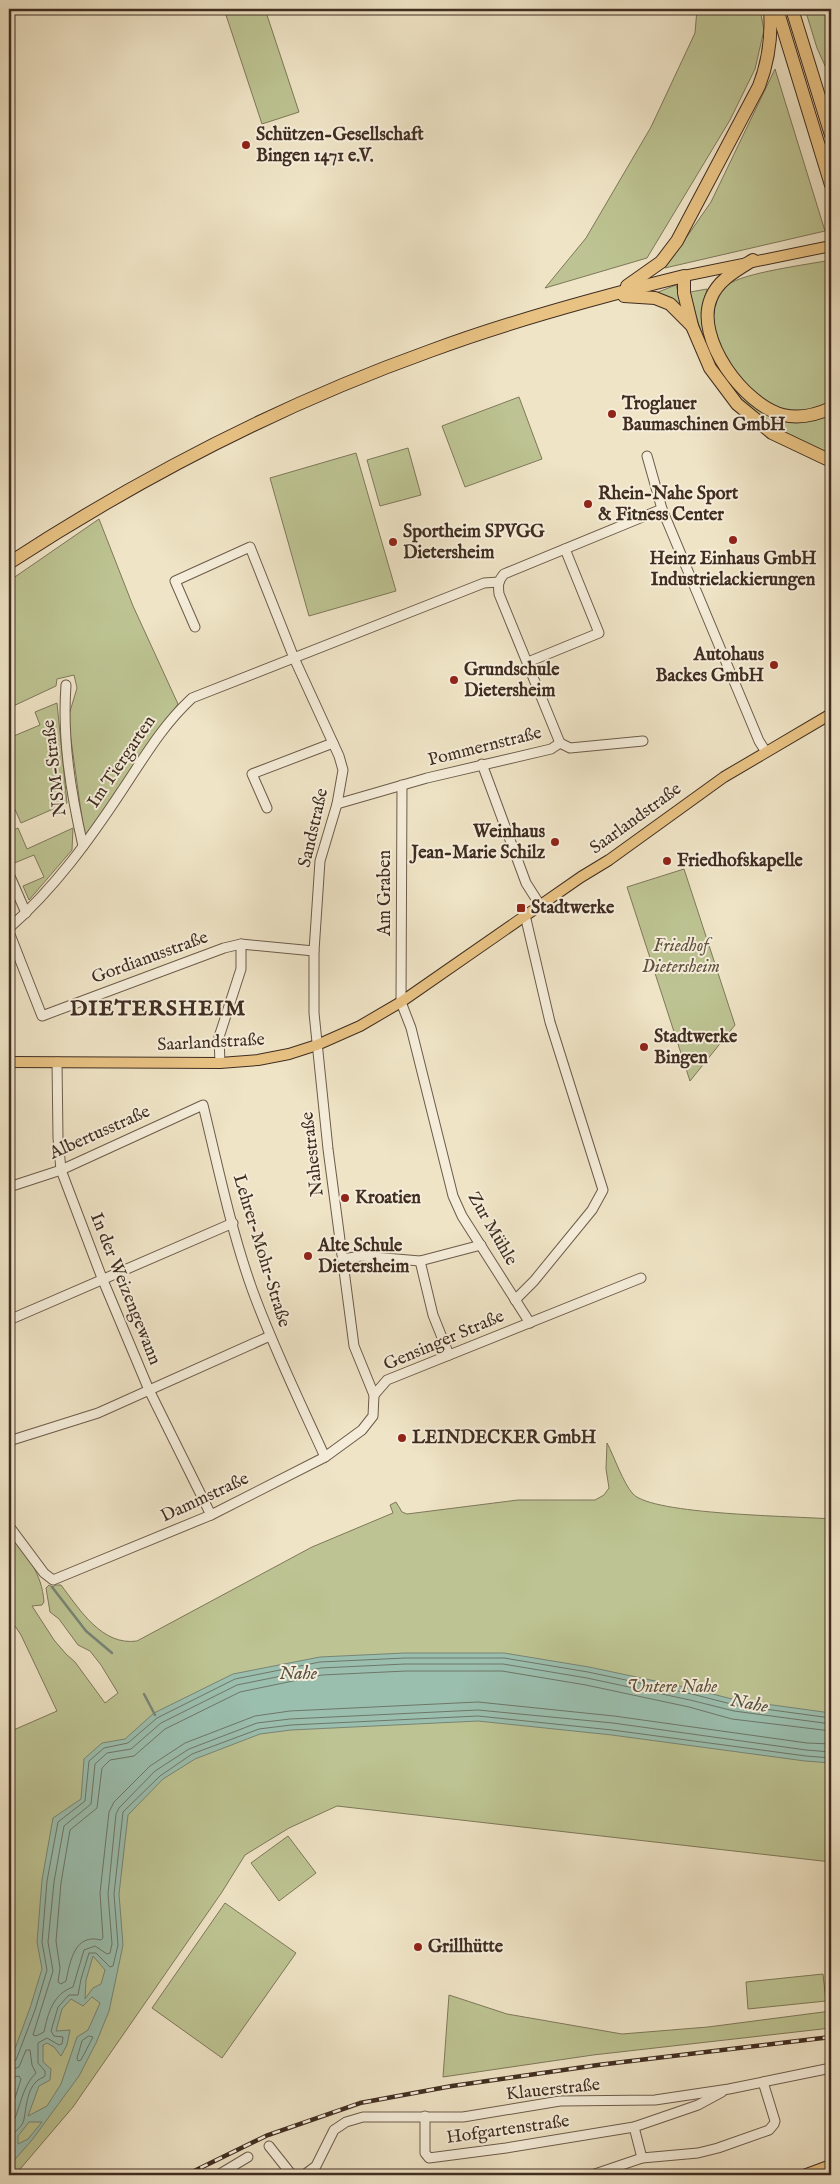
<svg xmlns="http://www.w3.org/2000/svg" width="840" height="2184" viewBox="0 0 840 2184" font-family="'IM FELL English',serif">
	<rect width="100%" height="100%" fill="#efe4c6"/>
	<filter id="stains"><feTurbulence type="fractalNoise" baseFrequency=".004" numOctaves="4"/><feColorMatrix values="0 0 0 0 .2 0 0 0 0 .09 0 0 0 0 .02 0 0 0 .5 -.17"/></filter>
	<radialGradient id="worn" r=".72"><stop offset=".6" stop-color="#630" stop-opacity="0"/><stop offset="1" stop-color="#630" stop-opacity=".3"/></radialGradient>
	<g fill="#bdc392" stroke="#7e785a">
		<polygon points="224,9 265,9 299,112 262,124"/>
		<polygon points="697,9 760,9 764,30 755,69 730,120 647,258 545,288 586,238 651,127 695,33"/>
		<polygon points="805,9 831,9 831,79 817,48"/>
		<polygon points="775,69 825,231 665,268 711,202"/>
		<path d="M831 260V401C810 412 792 415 769 406 748 398 712 341 713 319 713 307 719 293 728 285 741 273 811 264 831 260Z"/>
		<polygon points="676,285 683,310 653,294"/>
		<path d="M707 289 701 313 707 341 772 417 831 411V456C805 444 765 429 746 407 715 374 700 336 690 292Z"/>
		<polygon points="519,397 542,459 465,487 442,426"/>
		<polygon points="408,448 421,495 380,506 367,460"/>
		<polygon points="356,453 396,591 309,616 270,478"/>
		<polygon points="99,519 133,606 178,704 146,748 85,840 68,718 77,688 74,675 57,679 56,686 9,708 9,581"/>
		<polygon points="57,703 67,803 21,823 9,796 9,738 40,725 35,712"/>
		<polygon points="18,828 27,849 73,828 72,850 29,900 23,886 44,877 34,855 12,864 9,858 9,832"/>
		<polygon points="684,869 735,1025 690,1081 627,887"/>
		<path d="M607 1443C614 1456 623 1483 633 1494 653 1515 795 1516 831 1519V1862L337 1806 289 1828 245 1855 222 1892 73 2107 15 2175H9V1732L57 1711 21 1635 9 1617V1533C26 1554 42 1573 44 1602L42 1605 32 1606 54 1640 66 1654 75 1662 105 1703 118 1693 101 1665 90 1651 78 1645 59 1619 50 1612 46 1588 49 1585 52 1587 56 1585H61C80 1610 102 1646 137 1641L312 1547 393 1513 390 1505 396 1502 402 1512 407 1514 518 1500H595L604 1495 609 1488 606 1469Z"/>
		<polygon points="288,1836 316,1873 279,1901 251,1863"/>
		<polygon points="225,1903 296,1953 222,2058 152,2008"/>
		<polygon points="823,1974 826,2001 748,2009 746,1982"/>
		<polygon points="449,1995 507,2014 622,2034 708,2027 831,2011 831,2028 593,2055 443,2077"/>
	</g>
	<path fill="#9bbfaf" stroke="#778576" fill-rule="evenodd" d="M405 1653H504L589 1667 693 1689 736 1700 831 1713V1763L805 1761 612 1735 478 1721 291 1730 260 1734 195 1759 163 1779 128 1815 119 1894 123 1945 109 2011 96 2043 79 2076 32 2140 9 2166V2065L30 2008 42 1969 37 1942 42 1880 53 1818 81 1799 84 1759 102 1743 125 1739 154 1713 233 1674 320 1657ZM93 1956 105 1970 101 1984 93 1988 85 1999 86 1980ZM92 1997 100 2003 88 2030 77 2037 61 2084 47 2106 28 2116 39 2086 50 2080 51 2069 43 2062V2045L47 2043 54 2047 61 2056 67 2045 70 2030 56 2031 62 2009 71 1999 83 2006ZM29 2122H42L28 2139 18 2144V2136Z"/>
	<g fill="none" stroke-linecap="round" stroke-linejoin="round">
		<g stroke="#6e7668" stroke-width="1">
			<path d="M831 1724 734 1711 690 1700 587 1678 503 1664H405L321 1668 237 1685 161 1723 131 1749 107 1753 95 1764 91 1804 64 1826 54 1882 48 1942 53 1971 33 2035 36 2036 44 2032C48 2013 53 1994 73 1987L84 1950 95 1946 107 1954 110 1953 112 1944 108 1894 116 1814 119 1808 155 1771 189 1749 257 1723 290 1719 478 1710 613 1723 806 1750 831 1752"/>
			<path d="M831 1731 732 1719 689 1707 586 1685 502 1671H406L322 1675 240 1692 165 1729 134 1756 110 1760 102 1768 97 1808 70 1830 61 1883 56 1941 60 1968 58 1982 61 1984 66 1981C70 1961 75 1933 101 1940L103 1938 100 1893 109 1812 114 1802 150 1766 185 1743 255 1716 290 1711 478 1702 614 1716 807 1743 831 1744"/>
			<polygon points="89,2036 93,2037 81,2060 78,2061 77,2058 82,2041"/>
			<polyline points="9,2064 16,2060 35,2010 47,1970 42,1942 47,1881 58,1822 85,1801 89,1761 104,1748 128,1743 157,1718 235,1679 320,1662 405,1658 504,1658 588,1672 692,1694 735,1705 831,1718"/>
			<path d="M9 2071 19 2067 26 2050H30L32 2065 36 2073C20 2088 21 2112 9 2130"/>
			<polyline points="9,2078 19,2076 21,2079 9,2117"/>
			<path d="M9 2158 15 2150C7 2128 22 2132 24 2119 26 2109 27 2090 36 2082 38 2079 43 2078 45 2076V2071L38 2063V2043L47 2038 59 2045 62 2044 63 2037 54 2036 51 2031 58 2007 69 1995H78L81 1979 89 1953H96L110 1967 113 1966 118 1945 114 1894 123 1812 160 1776 192 1754 259 1729 291 1725 478 1716 612 1730 806 1756 831 1758"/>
		</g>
		<g stroke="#778576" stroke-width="2.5">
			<polyline points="52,1587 86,1631 112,1653"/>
			<polyline points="144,1694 155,1715"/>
		</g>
		<defs>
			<g id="minor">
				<polyline points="647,456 662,509 759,741 766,752"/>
				<polyline points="528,662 599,633 565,549"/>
				<path d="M66 685C62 740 71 793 83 846"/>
				<path d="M560 743 499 594C498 585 498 581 504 574L662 509"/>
				<polyline points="482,764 526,883 540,905"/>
				<polyline points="402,785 401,1002 411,1028 453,1196 462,1216 530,1323"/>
				<polyline points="337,804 427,778 551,749 560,743 570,748 643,741"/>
				<polyline points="267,808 252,774 333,743"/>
				<polyline points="9,874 26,913"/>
				<path d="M9 928C54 889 90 839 123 789 145 756 162 726 192 698L484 583 499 582"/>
				<polyline points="9,932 42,1016 224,948 241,944 314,951"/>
				<polyline points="57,1062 58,1138 61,1170 102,1278 149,1390 211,1515"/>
				<polyline points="220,1063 219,1037 241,969 241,944"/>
				<path d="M9 1187 61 1170 203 1105C218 1167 231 1230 252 1289 273 1347 300 1402 325 1457"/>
				<polyline points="343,1259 361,1256 420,1261 481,1245"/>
				<polyline points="420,1261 433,1315 449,1355"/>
				<polyline points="515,1300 534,1281 592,1210 603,1190 550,1022 525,915"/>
				<polyline points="9,1320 233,1223"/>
				<polyline points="374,1395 387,1380 641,1278"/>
				<polyline points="9,1441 98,1413 270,1336"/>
				<polyline points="9,1526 44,1573 53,1580 211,1515 325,1457 362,1430 373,1416 374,1395 354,1346 328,1149 314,1013 314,951 320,861 337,804 343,770 339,756 294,658 250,547 175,581 195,627"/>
				<polyline points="425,2116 425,2153 429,2158 506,2148 634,2127 698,2105 722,2092"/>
				<polyline points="634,2127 642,2158"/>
				<polyline points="269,2146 292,2175"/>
				<polyline points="218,2175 248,2157"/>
				<polyline points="304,2175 316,2166 334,2130 346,2122 363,2117 463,2117 560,2101 655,2100 729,2089 831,2068"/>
				<polyline points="592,2175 642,2158 698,2153 718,2148 769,2130 774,2124 775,2121 763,2082"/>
			</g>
			<g id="major">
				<polyline points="684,276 831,246"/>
				<polyline points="9,1062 220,1063 258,1060 289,1054 317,1045 360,1026 401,1002 581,877 609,860 724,777 831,714"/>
				<polyline points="804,2175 831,2165"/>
			</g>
			<g id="highway">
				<polyline points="777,9 831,185"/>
				<polyline points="792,9 831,135"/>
				<path d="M753 260C737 270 718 280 711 298 694 338 744 405 783 415 800 419 816 415 831 408"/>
				<path d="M627 286 661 262 677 241 759 86C769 60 772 36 770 9"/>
				<polyline points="624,296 655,298 670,304 692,326 710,368 737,404 772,433 831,461"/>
				<path d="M9 563C141 477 282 404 430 351 513 320 599 297 684 276V293L692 326"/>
			</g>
		</defs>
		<use href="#minor" stroke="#6c5b4a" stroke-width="11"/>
		<use href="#major" stroke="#402d21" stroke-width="12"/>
		<use href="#highway" stroke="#402d21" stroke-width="14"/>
		<use href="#minor" stroke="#f5edda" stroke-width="9"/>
		<use href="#major" stroke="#e8c283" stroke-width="10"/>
		<use href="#highway" stroke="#e8c283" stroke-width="12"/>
		<defs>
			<polyline id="rail" points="186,2175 268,2135 360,2103 452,2086 598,2065 831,2037"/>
		</defs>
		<use href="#rail" stroke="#402d21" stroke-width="4.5"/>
		<use href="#rail" stroke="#f5edda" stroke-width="2.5" stroke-dasharray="8" stroke-linecap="butt"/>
	</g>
	<g fill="#8f2418" stroke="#f5edda" stroke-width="2">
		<circle cx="246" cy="145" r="5"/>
		<circle cx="612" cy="414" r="5"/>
		<circle cx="588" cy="504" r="5"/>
		<circle cx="733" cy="540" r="5"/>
		<circle cx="393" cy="542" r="5"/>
		<circle cx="774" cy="665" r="5"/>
		<circle cx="454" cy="680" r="5"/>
		<circle cx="555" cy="842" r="5"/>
		<circle cx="667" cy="861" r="5"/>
		<rect x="516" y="903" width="10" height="10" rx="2.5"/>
		<circle cx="644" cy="1047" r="5"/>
		<circle cx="345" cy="1198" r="5"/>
		<circle cx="308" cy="1256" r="5"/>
		<circle cx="402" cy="1438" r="5"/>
		<circle cx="418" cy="1947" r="5"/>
	</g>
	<g text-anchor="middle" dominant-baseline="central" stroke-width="4" stroke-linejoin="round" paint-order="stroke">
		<g font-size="18" font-weight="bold" fill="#402d21" stroke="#f5edda" text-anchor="start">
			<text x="256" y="135">Schützen-Gesellschaft<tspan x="256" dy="21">Bingen 1471 e.V.</tspan></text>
			<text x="622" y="404">Troglauer<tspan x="622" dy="21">Baumaschinen GmbH</tspan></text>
			<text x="598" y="494">Rhein-Nahe Sport<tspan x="598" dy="21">&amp; Fitness Center</tspan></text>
			<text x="403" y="532">Sportheim SPVGG<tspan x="403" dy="21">Dietersheim</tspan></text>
			<text x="733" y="559" text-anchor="middle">Heinz Einhaus GmbH<tspan x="733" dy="21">Industrielackierungen</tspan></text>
			<text x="764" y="655" text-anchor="end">Autohaus<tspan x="764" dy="21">Backes GmbH</tspan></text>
			<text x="464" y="670">Grundschule<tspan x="464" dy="21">Dietersheim</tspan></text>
			<text x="545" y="832" text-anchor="end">Weinhaus<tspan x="545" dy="21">Jean-Marie Schilz</tspan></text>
			<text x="677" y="861">Friedhofskapelle</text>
			<text x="531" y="908">Stadtwerke</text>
			<text x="654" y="1037">Stadtwerke<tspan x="654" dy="21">Bingen</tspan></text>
			<text x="355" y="1198">Kroatien</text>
			<text x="318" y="1246">Alte Schule<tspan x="318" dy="21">Dietersheim</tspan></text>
			<text x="412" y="1438">LEINDECKER GmbH</text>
			<text x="428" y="1947">Grillhütte</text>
		</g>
		<g font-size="18" fill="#402d21" stroke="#f5edda">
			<text transform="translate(485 747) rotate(-14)">Pommernstraße</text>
			<text transform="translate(122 762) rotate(-56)">Im Tiergarten</text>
			<text transform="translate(55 768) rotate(-97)">NSM-Straße</text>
			<text transform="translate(636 819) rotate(-36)">Saarlandstraße</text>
			<text transform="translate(314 828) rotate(-77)">Sandstraße</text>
			<text transform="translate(385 893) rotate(-90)">Am Graben</text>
			<text transform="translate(150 958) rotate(-20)">Gordianusstraße</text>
			<text transform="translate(211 1043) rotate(-3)">Saarlandstraße</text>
			<text transform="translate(100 1133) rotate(-24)">Albertusstraße</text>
			<text transform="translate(313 1154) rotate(-97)">Nahestraße</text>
			<text transform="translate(492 1229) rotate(60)">Zur Mühle</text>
			<text transform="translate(261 1251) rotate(73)">Lehrer-Mohr-Straße</text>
			<text transform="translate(125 1289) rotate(68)">In der Weizengewann</text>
			<text transform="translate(444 1341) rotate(-23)">Gensinger Straße</text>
			<text transform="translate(205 1498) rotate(-25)">Dammstraße</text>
			<text transform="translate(553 2090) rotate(-6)">Klauerstraße</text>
			<text transform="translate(508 2130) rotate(-8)">Hofgartenstraße</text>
		</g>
		<g font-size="18" font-style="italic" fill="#5f523d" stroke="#f5edda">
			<text x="681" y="946">Friedhof<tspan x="681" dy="21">Dietersheim</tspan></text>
			<text x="672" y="1687">Untere Nahe</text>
		</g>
		<g font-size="19" font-style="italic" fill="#575244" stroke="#f5edda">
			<text x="298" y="1674">Nahe</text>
			<text transform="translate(749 1704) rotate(10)">Nahe</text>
		</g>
		<g font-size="22" font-weight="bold" letter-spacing="1" fill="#402d21" stroke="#f5edda">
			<text x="158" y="1009">DIETERSHEIM</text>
		</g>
	</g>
	<rect width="840" height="2184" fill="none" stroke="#efe4c6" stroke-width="30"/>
	<rect x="10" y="10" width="820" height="2164" fill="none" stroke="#402d21" stroke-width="2.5"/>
	<rect x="15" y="15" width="810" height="2154" fill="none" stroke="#402d21"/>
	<rect width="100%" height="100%" filter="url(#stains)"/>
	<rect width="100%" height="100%" fill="url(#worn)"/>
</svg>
